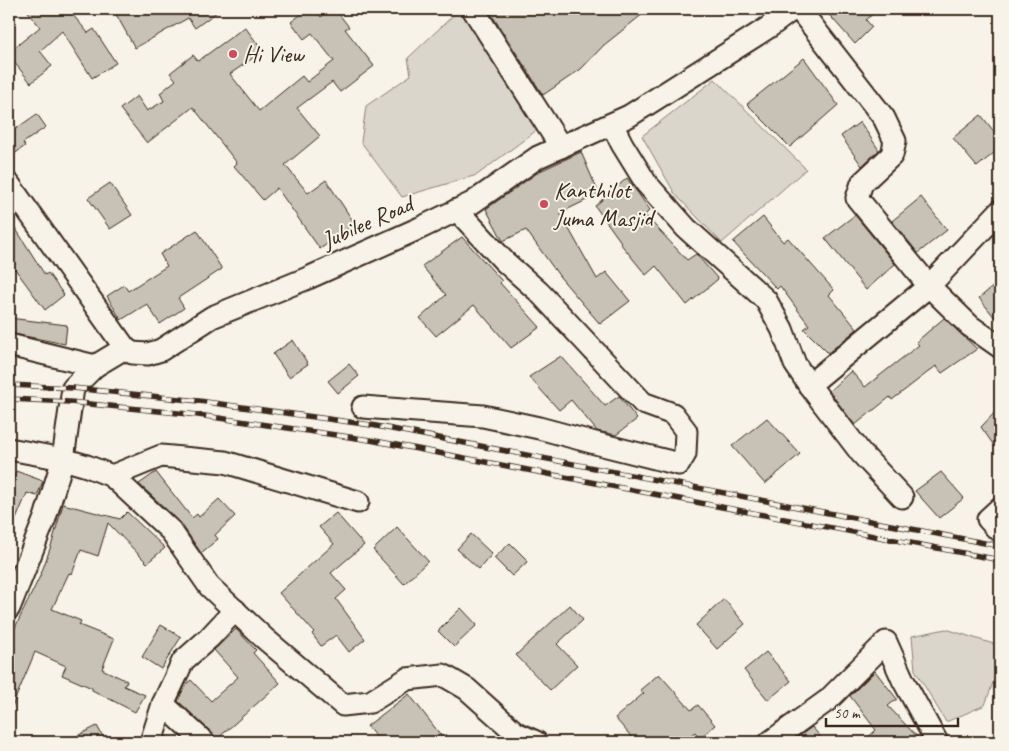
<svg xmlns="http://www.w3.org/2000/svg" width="1009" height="751" viewBox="0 0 1009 751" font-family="Caveat,sans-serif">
	<rect width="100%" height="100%" fill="#f7f3e8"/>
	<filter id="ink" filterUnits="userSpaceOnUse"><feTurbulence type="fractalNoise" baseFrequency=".02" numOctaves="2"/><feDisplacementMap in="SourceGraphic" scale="10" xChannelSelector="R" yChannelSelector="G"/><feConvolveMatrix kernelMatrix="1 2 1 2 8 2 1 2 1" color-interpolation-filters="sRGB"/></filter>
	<g filter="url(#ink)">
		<g fill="#dbd6cb" stroke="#8b8074">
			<polygon points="459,10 541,127 477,175 402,197 361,142 366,106 411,75 408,58"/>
			<polygon points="715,79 806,169 722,243 675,194 642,136"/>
			<polygon points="946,629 1000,646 1000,663 985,705 946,722 915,670 912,636"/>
		</g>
		<g fill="#c8c1b6" stroke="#3b2a1e">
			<polygon points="26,9 68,9 88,33 94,29 116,63 92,78 62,31 40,51 52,66 31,83 9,56 9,52 40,27"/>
			<polygon points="113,9 221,9 195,28 188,18 135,48"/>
			<polygon points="308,9 314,9 321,17 331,9 335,9 349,27 345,29 374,66 340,92 332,82 297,108 320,136 285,165 308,193 326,180 355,224 320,249 277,188 263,200 234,166 237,163 193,107 147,143 120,109 137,96 147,111 164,101 160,93 176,80 170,73 193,55 198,61 245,27 263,51 230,74 259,111 302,76 307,82 334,61 312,33 304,39 291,22"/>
			<polygon points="488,9 649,9 604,45 581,69 543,95"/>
			<polygon points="824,9 878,9 866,20 872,27 855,44"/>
			<polygon points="804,58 838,105 790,147 747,104"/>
			<polygon points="37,114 46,127 23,143 25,146 9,158 9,124 14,130"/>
			<polygon points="981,115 1000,139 1000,148 977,167 953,138"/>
			<polygon points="860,122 879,150 862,166 841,136"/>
			<polygon points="581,152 599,194 560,213 597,279 606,272 630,301 600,324 560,277 526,230 503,241 486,209 540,171"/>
			<polygon points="627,178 650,210 645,215 687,260 696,254 718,279 687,305 656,266 646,275 620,243 621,242 595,206"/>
			<polygon points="110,183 132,215 110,229 88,198"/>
			<polygon points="921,197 947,230 918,253 892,221"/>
			<polygon points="855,215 895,264 866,290 825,238"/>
			<polygon points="763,217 783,242 788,238 834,290 829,295 857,329 828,353 804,329 809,325 780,286 777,289 733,242"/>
			<polygon points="9,218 45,275 48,273 64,295 45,310 15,269 9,272"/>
			<polygon points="197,230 222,269 178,298 184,308 160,324 147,304 121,320 107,296 124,285 128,291 167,266 160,254"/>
			<polygon points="462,237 502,281 500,283 540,327 511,348 474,305 436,336 420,318 446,295 422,266"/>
			<polygon points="1000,281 1000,324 979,298"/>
			<polygon points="9,318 67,325 65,344 9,333"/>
			<polygon points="944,318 977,349 942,373 936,366 892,400 890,397 855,425 829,391 851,371 865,387 919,345 916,342"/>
			<polygon points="293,340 308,364 289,377 273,354"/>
			<polygon points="561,356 605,406 619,396 637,419 616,435 597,431 571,400 559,410 529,377"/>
			<polygon points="349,364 359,376 338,393 328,381"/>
			<polygon points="1000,407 1000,454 981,427"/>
			<polygon points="767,418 800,454 765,484 732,446"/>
			<polygon points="16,471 43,481 37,496 27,493 9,536 9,495"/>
			<polygon points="156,472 192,518 197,514 199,517 219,499 235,516 215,535 218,539 201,553 180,522 139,484"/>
			<polygon points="941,472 964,498 939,518 915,491"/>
			<polygon points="63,504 120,519 127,512 165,548 147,563 108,523 98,556 81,550 72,574 69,573 52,609 81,621 79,625 114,639 102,669 127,681 124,686 145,695 135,712 92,690 92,688 62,675 66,666 35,652 9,714 9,640 41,574 52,543"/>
			<polygon points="336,513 364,545 331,573 346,590 336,599 365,639 349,652 336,635 321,646 312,634 314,632 279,593 334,544 319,527"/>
			<polygon points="397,527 428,561 404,584 373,550"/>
			<polygon points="471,534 492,554 479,569 457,549"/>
			<polygon points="510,543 528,561 512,576 494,558"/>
			<polygon points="724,599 745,624 717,649 696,625"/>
			<polygon points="570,605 583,620 557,644 577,665 550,690 516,655"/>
			<polygon points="461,608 477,625 454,647 438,631"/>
			<polygon points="161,625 181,637 161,669 142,657"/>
			<polygon points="236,629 256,650 253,653 280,683 216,740 212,733 178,701 185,685 191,680 211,701 238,677 214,650"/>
			<polygon points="766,652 791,681 768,700 744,670"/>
			<polygon points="875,671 897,699 888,706 922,742 863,742 876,730 850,696"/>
			<polygon points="659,674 691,710 698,705 715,725 700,738 695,732 683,742 636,742 615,718 644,693 640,690"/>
			<polygon points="409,694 446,742 380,742 367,726"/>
			<polygon points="97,726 106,742 65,742"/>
			<polygon points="812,727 825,742 791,742"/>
		</g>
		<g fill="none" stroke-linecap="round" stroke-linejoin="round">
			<defs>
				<g id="minor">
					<polyline points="473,9 561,147"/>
					<polyline points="799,9 884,118 895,141 892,155 862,183 857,198 929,286 970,326 1000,347"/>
					<polyline points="612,124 622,144 646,183 686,228 766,300 782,329 795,364 809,385 861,453 902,497"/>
					<polyline points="9,184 125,348 132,353 148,354 161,350 212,317 308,278 420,228 472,203 538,157 629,116 769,27 793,9"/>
					<polyline points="9,345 95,366"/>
					<polyline points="809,385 929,286 1000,211"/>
					<polyline points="363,407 483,416 539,428 595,443 679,464 685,454 686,431 673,414 643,403 539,292 504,261 457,210"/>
					<polyline points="9,449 63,459 87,466 112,476 171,531 209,586 264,638 343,705 370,702 407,679 443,675 467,689 516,733 536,742"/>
					<polyline points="112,476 161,456 225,462 358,502"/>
					<polyline points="1000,508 988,519 997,529 1000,530"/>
					<polyline points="9,608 45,518 63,459 73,388 95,366 125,348"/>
					<polyline points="163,704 204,742"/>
					<polyline points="151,742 163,704 183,661 209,638 235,610"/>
					<polyline points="770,742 828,700 886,642 903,680 937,742"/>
				</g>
			</defs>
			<use href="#minor" stroke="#3b2a1e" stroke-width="25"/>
			<use href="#minor" stroke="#f7f3e8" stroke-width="21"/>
			<defs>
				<g id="rail">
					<polyline points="9,385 73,388 199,401 371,425 1000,546"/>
					<polyline points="9,399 70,402 198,415 370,440 1000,560"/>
				</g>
			</defs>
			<use href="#rail" stroke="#3b2a1e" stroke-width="5.5"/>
			<use href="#rail" stroke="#f7f3e8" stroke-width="4" stroke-dasharray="11" stroke-linecap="butt"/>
		</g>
	</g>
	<g fill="#d1495b" stroke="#f7f3e8" stroke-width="2">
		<circle cx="233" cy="54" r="5"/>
		<circle cx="544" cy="204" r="5"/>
	</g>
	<g text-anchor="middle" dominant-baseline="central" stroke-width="4" stroke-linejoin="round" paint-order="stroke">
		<g font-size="24" fill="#3b2a1e" stroke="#f7f3e8" text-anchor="start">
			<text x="243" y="54">Hi View</text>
			<text x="554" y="190">Kanthilot<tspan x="554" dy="28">Juma Masjid</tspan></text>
		</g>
		<g font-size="24" fill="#3b2a1e" stroke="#f7f3e8">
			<text transform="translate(367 222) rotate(-24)">Jubilee Road</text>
		</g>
	</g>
	<rect width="1009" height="751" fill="none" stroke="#f7f3e8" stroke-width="30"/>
	<rect x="15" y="15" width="979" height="721" fill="none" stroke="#3b2a1e" stroke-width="2" filter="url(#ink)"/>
	<path d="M826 718v8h132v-8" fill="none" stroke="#3b2a1e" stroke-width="2.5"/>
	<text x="834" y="718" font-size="15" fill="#3b2a1e" stroke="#f7f3e8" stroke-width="4" paint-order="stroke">50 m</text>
</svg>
